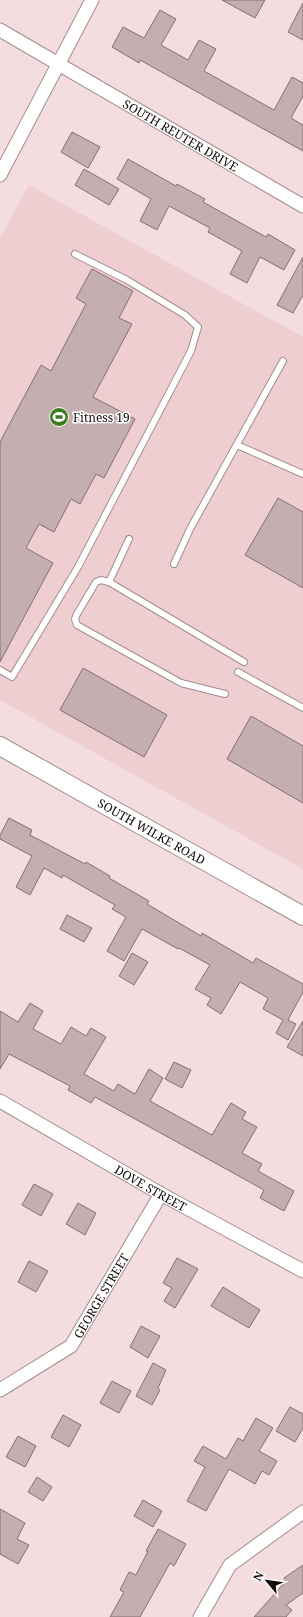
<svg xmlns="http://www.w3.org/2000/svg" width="303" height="1617" viewBox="0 0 303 1617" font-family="'Noto Serif',serif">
	<rect width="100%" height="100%" fill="#f4ddde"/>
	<polygon fill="#eeced1" points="29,185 303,337 303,869 0,700 0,238"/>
	<g fill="#c4aeb0" stroke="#847071">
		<polygon points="222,0 265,0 255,18"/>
		<polygon points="303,3 303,40 288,32"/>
		<polygon points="160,10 176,19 161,45 188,60 199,40 216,49 204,71 274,110 292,77 303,83 303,96 291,118 303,125 303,151 140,60 139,63 112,47 123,27 144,38"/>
		<polygon points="72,132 100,147 88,168 61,152"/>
		<polygon points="128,159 176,186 177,184 205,199 203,202 266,237 268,234 295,250 284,270 260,257 247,283 230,274 242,251 208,232 210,228 169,206 157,230 140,221 151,199 117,179"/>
		<polygon points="84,169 119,189 109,205 75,185"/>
		<polygon points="303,257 303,295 293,313 277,305"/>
		<polygon points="92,269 133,291 119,318 132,324 93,397 135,419 104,478 96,474 80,504 71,499 54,532 39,524 26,548 53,563 0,662 0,442 41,365 51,371 86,304 76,298"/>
		<polygon points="278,498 303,512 303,588 245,555"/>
		<polygon points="83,668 167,715 144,757 60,710"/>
		<polygon points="251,716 303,746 303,803 227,759"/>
		<polygon points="9,818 32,830 30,835 85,864 86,862 110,876 109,878 149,901 147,904 201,936 202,933 253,963 256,958 303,984 303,992 288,1020 296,1024 288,1040 276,1033 283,1020 263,1009 268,998 240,982 221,1014 207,1005 211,998 195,989 210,965 179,948 178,949 142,929 124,961 107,951 126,917 112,909 115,905 63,875 62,878 44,868 30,895 16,887 32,856 0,839 0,835"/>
		<polygon points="67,915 92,928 84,942 60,929"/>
		<polygon points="132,953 148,962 134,985 119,976"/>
		<polygon points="30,1003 43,1011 33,1029 61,1044 71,1027 86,1036 91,1028 106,1037 84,1074 114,1091 118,1084 135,1094 149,1069 163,1078 150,1101 212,1135 231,1103 246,1112 242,1119 257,1127 242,1153 262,1164 258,1171 294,1191 284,1211 260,1198 264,1190 228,1170 95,1097 91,1103 68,1090 70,1086 9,1054 0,1069 0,1011 18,1022"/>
		<polygon points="303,1021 303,1056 287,1047"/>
		<polygon points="174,1062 191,1070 182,1088 165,1079"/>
		<polygon points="34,1184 53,1194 41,1216 22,1205"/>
		<polygon points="78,1203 96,1213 85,1235 66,1224"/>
		<polygon points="177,1258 198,1269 175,1308 164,1301 172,1288 163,1283"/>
		<polygon points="29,1261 48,1271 36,1292 18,1282"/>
		<polygon points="223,1287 260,1310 249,1328 211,1306"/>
		<polygon points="141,1326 160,1336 148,1358 130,1347"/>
		<polygon points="153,1363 166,1370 158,1388 160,1390 152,1405 136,1396"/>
		<polygon points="112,1381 131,1391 119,1413 100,1403"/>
		<polygon points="290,1407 303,1414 303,1428 295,1442 276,1431"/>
		<polygon points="63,1415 81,1425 69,1447 51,1437"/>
		<polygon points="256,1418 273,1428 259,1451 277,1461 269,1475 262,1471 255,1484 229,1469 206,1511 187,1501 205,1467 194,1461 203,1446 226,1459 238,1438 243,1441"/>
		<polygon points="18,1436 36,1446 25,1467 6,1457"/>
		<polygon points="37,1477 52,1487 43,1501 28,1492"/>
		<polygon points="143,1500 162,1511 153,1527 134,1516"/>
		<polygon points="0,1509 25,1523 17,1539 29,1545 18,1564 0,1554"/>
		<polygon points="158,1529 186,1544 174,1566 170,1563 140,1617 110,1617 124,1592 120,1590 129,1572 136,1575 148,1551 146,1551"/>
		<polygon points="303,1565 303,1593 286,1605 292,1610 286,1617 254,1617 286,1581 284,1578"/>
	</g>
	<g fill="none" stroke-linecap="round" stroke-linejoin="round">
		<defs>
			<g id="service">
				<polyline points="237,445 303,474"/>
				<polyline points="174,564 190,529 283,361"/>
				<polyline points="109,582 129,539"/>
				<polyline points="0,670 12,677 78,567 191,351 198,327 185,315 127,280 75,254"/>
				<polyline points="238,672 303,708"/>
				<polyline points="225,694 181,683 77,625 75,619 77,614 96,582 101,580 109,582 244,662"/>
			</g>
			<g id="minor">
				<path id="s1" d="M0 30 303 206"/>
				<polyline points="0,175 92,0"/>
				<path id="s2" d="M0 1101 161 1194 303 1271"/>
				<path id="s3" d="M0 1390 71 1346 161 1194"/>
				<polyline points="200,1617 230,1565 303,1512"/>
			</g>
			<g id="secondary">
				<path id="s4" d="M0 746 303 916"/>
			</g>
		</defs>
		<use href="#service" stroke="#a28d8e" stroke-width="8"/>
		<use href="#minor" stroke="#a28d8e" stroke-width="15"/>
		<use href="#secondary" stroke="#a28d8e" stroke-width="20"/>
		<use href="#service" stroke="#fff" stroke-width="6"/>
		<use href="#minor" stroke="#fff" stroke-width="13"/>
		<use href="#secondary" stroke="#fff" stroke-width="18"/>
	</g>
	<defs>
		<symbol id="stadium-disc" viewBox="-11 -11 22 22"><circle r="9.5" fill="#3b7d1d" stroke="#fff"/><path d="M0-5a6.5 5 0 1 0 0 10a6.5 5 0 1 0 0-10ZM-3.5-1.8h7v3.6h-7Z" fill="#fff"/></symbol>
	</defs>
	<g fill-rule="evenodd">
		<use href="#stadium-disc" x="48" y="406" width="22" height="22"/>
	</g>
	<g text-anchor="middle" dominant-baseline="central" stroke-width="3" stroke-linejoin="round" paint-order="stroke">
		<g font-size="12" fill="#110a0b" stroke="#fff">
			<text stroke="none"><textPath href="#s1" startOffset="209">SOUTH REUTER DRIVE</textPath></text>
			<text stroke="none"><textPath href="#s4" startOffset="174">SOUTH WILKE ROAD</textPath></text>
			<text stroke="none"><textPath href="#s2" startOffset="174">DOVE STREET</textPath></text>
			<text stroke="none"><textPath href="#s3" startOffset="142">GEORGE STREET</textPath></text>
		</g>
		<g font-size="12" fill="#110a0b" stroke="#fff" text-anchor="start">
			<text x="73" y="417">Fitness 19</text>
		</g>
	</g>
	<g transform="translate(267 1581) rotate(299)" stroke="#ffffff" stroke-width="3" paint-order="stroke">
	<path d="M0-3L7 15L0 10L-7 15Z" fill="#110a0b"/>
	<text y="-6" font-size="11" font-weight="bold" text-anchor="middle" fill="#110a0b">N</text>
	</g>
</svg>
